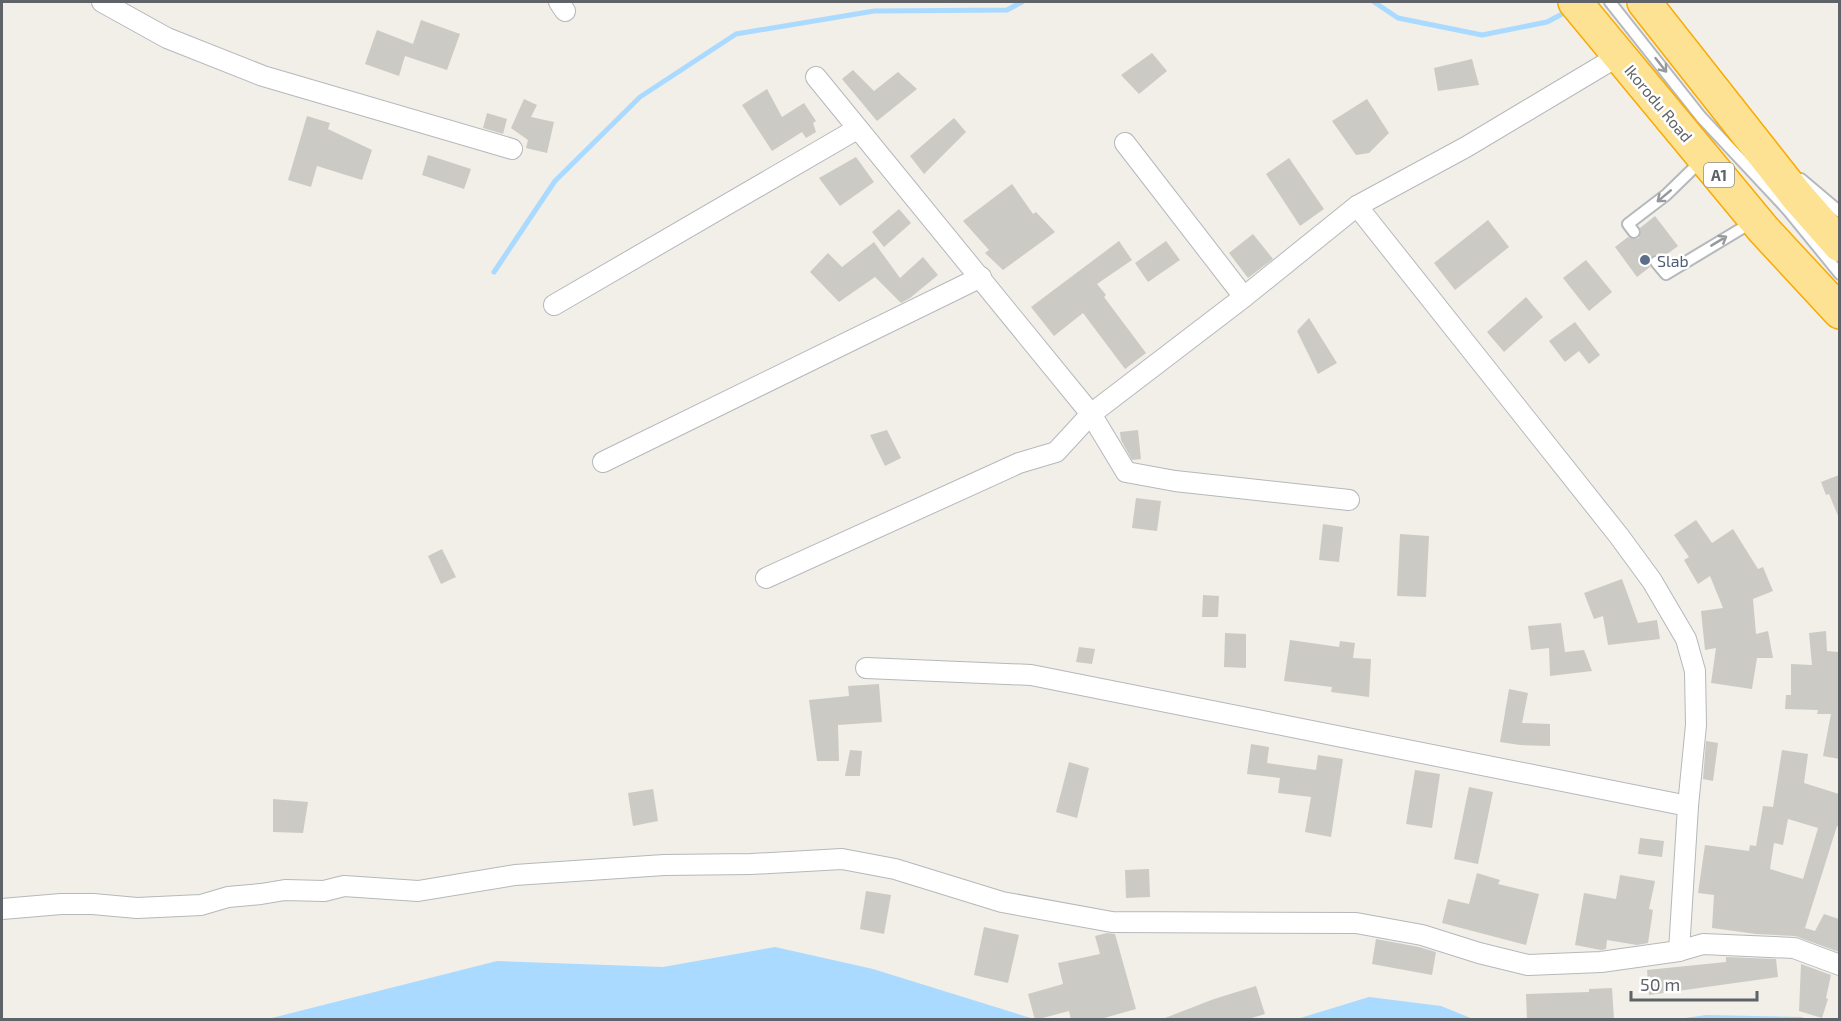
<svg xmlns="http://www.w3.org/2000/svg" width="1841" height="1021" viewBox="0 0 1841 1021" font-family="'Exo 2',sans-serif">
	<rect width="100%" height="100%" fill="#f1efe8"/>
	<g fill="#aadaff">
		<polygon points="775,947 873,969 1034,1019 268,1019 497,961 663,967"/>
		<polygon points="1369,997 1441,1006 1473,1019 1297,1019"/>
		<polygon points="1706,1015 1802,1017 1805,1019 1679,1019"/>
	</g>
	<g fill="none" stroke-linecap="round" stroke-linejoin="round">
		<g stroke="#aadaff" stroke-width="5">
			<polyline points="1374,2 1398,18 1482,35 1547,22 1568,11"/>
			<polyline points="494,272 555,181 640,97 736,34 874,11 1007,10 1022,2"/>
		</g>
	</g>
	<g fill="#cccac5" fill-rule="evenodd">
		<polygon points="421,20 460,34 447,70 405,56 399,76 365,64 377,30 413,44"/>
		<polygon points="1152,53 1167,71 1139,94 1121,75"/>
		<polygon points="1472,59 1479,85 1438,91 1434,68"/>
		<polygon points="853,70 874,91 898,72 917,89 877,121 842,79"/>
		<polygon points="767,89 782,117 804,103 816,121 813,123 816,132 806,138 802,132 772,151 742,105"/>
		<polygon points="524,99 537,105 531,117 554,122 547,153 526,148 528,140 511,128"/>
		<polygon points="1367,99 1389,133 1369,153 1356,155 1332,121"/>
		<polygon points="487,113 507,119 503,134 483,128"/>
		<polygon points="307,116 330,123 328,129 372,150 362,180 317,166 311,187 288,180"/>
		<polygon points="954,118 966,132 924,174 910,156"/>
		<polygon points="428,155 471,169 464,189 422,175"/>
		<polygon points="856,157 874,182 840,206 819,178"/>
		<polygon points="1289,158 1324,209 1300,226 1266,174"/>
		<polygon points="1012,184 1033,214 1036,212 1055,232 1003,270 985,253 989,250 963,221"/>
		<polygon points="899,209 911,223 884,247 872,232"/>
		<polygon points="1655,216 1678,246 1662,258 1658,255 1652,256 1649,260 1650,267 1637,277 1615,247 1628,237 1634,239 1639,238 1641,232 1640,228"/>
		<polygon points="1488,220 1509,247 1455,290 1434,263"/>
		<polygon points="1253,234 1273,259 1248,278 1229,253"/>
		<polygon points="1119,241 1132,260 1097,284 1106,295 1104,297 1146,353 1125,369 1083,313 1054,336 1031,307"/>
		<polygon points="1166,241 1180,260 1148,282 1135,263"/>
		<polygon points="874,242 900,278 923,257 938,275 910,298 901,303 875,277 839,302 810,272 828,253 842,267"/>
		<polygon points="1586,260 1612,292 1589,311 1563,278"/>
		<polygon points="1526,297 1543,317 1504,352 1487,332"/>
		<polygon points="1309,318 1337,363 1318,374 1297,331"/>
		<polygon points="1575,322 1600,355 1589,364 1579,351 1565,362 1549,341"/>
		<polygon points="887,430 901,458 885,466 870,435"/>
		<polygon points="1138,430 1141,459 1132,460 1121,440 1120,432"/>
		<polygon points="1839,475 1839,518 1829,494 1826,495 1821,482"/>
		<polygon points="1136,498 1161,501 1157,531 1132,528"/>
		<polygon points="1696,520 1712,543 1733,529 1758,569 1763,567 1773,591 1753,599 1756,634 1768,631 1773,658 1757,658 1752,689 1711,683 1716,648 1705,650 1701,611 1723,608 1710,576 1698,584 1684,560 1689,557 1674,535"/>
		<polygon points="1323,524 1343,527 1339,562 1319,560"/>
		<polygon points="1400,534 1429,536 1426,597 1397,596"/>
		<polygon points="442,549 456,577 441,584 428,556"/>
		<polygon points="1622,579 1638,623 1657,620 1660,639 1608,645 1603,616 1594,619 1584,593"/>
		<polygon points="1203,595 1219,596 1218,617 1202,617"/>
		<polygon points="1561,623 1565,652 1584,650 1592,671 1550,676 1549,648 1531,650 1528,626"/>
		<polygon points="1826,631 1827,651 1839,652 1839,759 1823,756 1831,714 1817,714 1818,710 1785,709 1786,695 1791,695 1791,664 1812,665 1809,633"/>
		<polygon points="1225,633 1246,634 1246,668 1224,667"/>
		<polygon points="1290,640 1339,647 1340,641 1355,643 1353,658 1371,659 1369,697 1331,692 1332,687 1284,681"/>
		<polygon points="1079,647 1095,649 1092,664 1076,662"/>
		<polygon points="879,684 882,722 838,725 839,761 817,761 809,700 849,696 848,686"/>
		<polygon points="1509,689 1528,693 1522,723 1550,724 1550,746 1520,745 1500,742"/>
		<polygon points="1706,741 1718,743 1713,781 1703,779"/>
		<polygon points="1251,744 1269,747 1267,763 1316,770 1318,755 1343,759 1331,837 1305,832 1311,797 1278,793 1280,778 1247,774"/>
		<polygon points="850,750 862,751 860,776 845,776"/>
		<path d="M1782 750 1808 754 1804 783 1839 794V827L1837 826 1805 928 1815 931 1824 914 1839 919V952L1795 936 1756 934 1712 928 1714 895 1698 893 1705 845 1749 851 1750 845 1756 846 1763 806 1773 807ZM1788 819 1818 828 1803 879 1770 869 1774 843 1783 845Z"/>
		<polygon points="1069,762 1089,768 1077,818 1056,812"/>
		<polygon points="1415,770 1440,774 1432,828 1406,824"/>
		<polygon points="1469,787 1493,792 1478,864 1454,859"/>
		<polygon points="653,789 658,821 633,826 628,793"/>
		<polygon points="273,799 308,802 303,833 273,832"/>
		<polygon points="1640,838 1664,841 1662,857 1638,854"/>
		<polygon points="1149,869 1150,897 1126,898 1125,870"/>
		<polygon points="1477,873 1500,880 1498,884 1539,894 1526,945 1442,923 1448,899 1469,904"/>
		<polygon points="1620,875 1655,881 1649,909 1653,910 1648,943 1637,945 1607,940 1606,949 1601,950 1575,945 1584,893 1616,899"/>
		<polygon points="866,891 891,895 884,934 860,929"/>
		<polygon points="984,927 1019,935 1008,983 974,975"/>
		<polygon points="1107,933 1115,934 1136,1009 1097,1020 1071,1020 1069,1011 1035,1020 1028,994 1063,984 1058,963 1100,954 1095,936"/>
		<polygon points="1376,939 1419,947 1436,952 1432,975 1372,964"/>
		<polygon points="1726,957 1776,959 1778,977 1649,995 1647,970 1726,962"/>
		<polygon points="1801,964 1831,975 1826,998 1828,999 1822,1018 1799,1011"/>
		<polygon points="1256,986 1265,1014 1245,1020 1166,1020 1165,1018 1214,999"/>
		<polygon points="1612,988 1614,1020 1527,1020 1526,994 1589,992 1589,989"/>
	</g>
	<g fill="none" stroke-linecap="round" stroke-linejoin="round">
		<defs>
			<g id="lane">
				<polyline points="1610,2 1701,117 1788,210"/>
				<polyline points="1801,179 1840,212"/>
				<polyline points="1783,204 1840,274"/>
				<polyline points="1634,232 1628,224 1666,195 1702,160"/>
				<polyline points="1656,262 1666,274 1749,224"/>
			</g>
			<g id="street">
				<polyline points="102,2 167,38 263,76 512,149"/>
				<polyline points="559,2 565,11"/>
				<polyline points="816,77 1091,414 1126,472 1175,481 1349,500"/>
				<polyline points="1125,143 1244,297"/>
				<polyline points="1357,206 1619,536 1652,581 1686,639 1695,671 1696,725 1688,806 1679,951"/>
				<polyline points="554,305 857,129"/>
				<polyline points="603,462 981,277"/>
				<polyline points="766,578 1019,463 1056,452 1091,414 1244,297 1357,206 1466,147 1620,55"/>
				<polyline points="866,668 1031,675 1688,806"/>
				<polyline points="2,909 61,904 93,904 137,908 201,905 228,897 261,894 285,890 324,891 344,886 418,891 515,875 664,865 751,864 842,859 895,869 1002,902 1112,922 1356,923 1422,935 1479,953 1528,965 1601,962 1679,951 1703,944 1794,948 1840,965"/>
			</g>
			<g id="highway">
				<polyline points="1575,2 1763,229 1840,312"/>
				<polyline points="1644,2 1796,195 1840,245"/>
			</g>
		</defs>
		<use href="#lane" stroke="#b5b8bc" stroke-width="14"/>
		<use href="#street" stroke="#b5b8bc" stroke-width="22"/>
		<use href="#highway" stroke="#f9ab00" stroke-width="36"/>
		<use href="#lane" stroke="#fff" stroke-width="10"/>
		<use href="#street" stroke="#fff" stroke-width="20"/>
		<use href="#highway" stroke="#fde293" stroke-width="33"/>
	</g>
	<defs><path id="oneway-shaft" d="M-6 0H5M1.5-3L5.5 0L1.5 3" fill="none" stroke-width="1.6" stroke-linecap="round" stroke-linejoin="round" transform="scale(1.5)"/></defs>
	<g stroke="#979a9d">
		<use href="#oneway-shaft" transform="translate(1661 65) rotate(52)"/>
		<use href="#oneway-shaft" transform="translate(1664 196) rotate(140)"/>
		<use href="#oneway-shaft" transform="translate(1719 241) rotate(-31)"/>
	</g>
	<circle fill="#5c6f8a" stroke="#fff" stroke-width="2" cx="1645" cy="260" r="6"/>
	<g text-anchor="middle" dominant-baseline="central" stroke-width="5" stroke-linejoin="round" paint-order="stroke">
		<rect fill="#fff" stroke="#8f9295" stroke-width="1.5" x="1704" y="163" width="30" height="24" rx="4.5"/>
		<g font-size="15" font-weight="bold" fill="#5f6368">
			<text x="1719" y="175">A1</text>
		</g>
		<g font-size="16" fill="#5f6368" stroke="#fff">
			<text transform="translate(1659 103) rotate(50)">Ikorodu Road</text>
		</g>
		<g font-size="16" fill="#4e5e75" stroke="#fff" text-anchor="start">
			<text x="1657" y="260">Slab</text>
		</g>
	</g>
	<rect width="1841" height="1021" fill="none" stroke="#5f6368" stroke-width="6"/>
	<path d="M1631 991v9h126v-9" fill="none" stroke="#5f6368" stroke-width="3"/>
	<text x="1640" y="991" font-size="18" fill="#5f6368" stroke="#ffffff" stroke-width="4.5" paint-order="stroke">50 m</text>
</svg>
